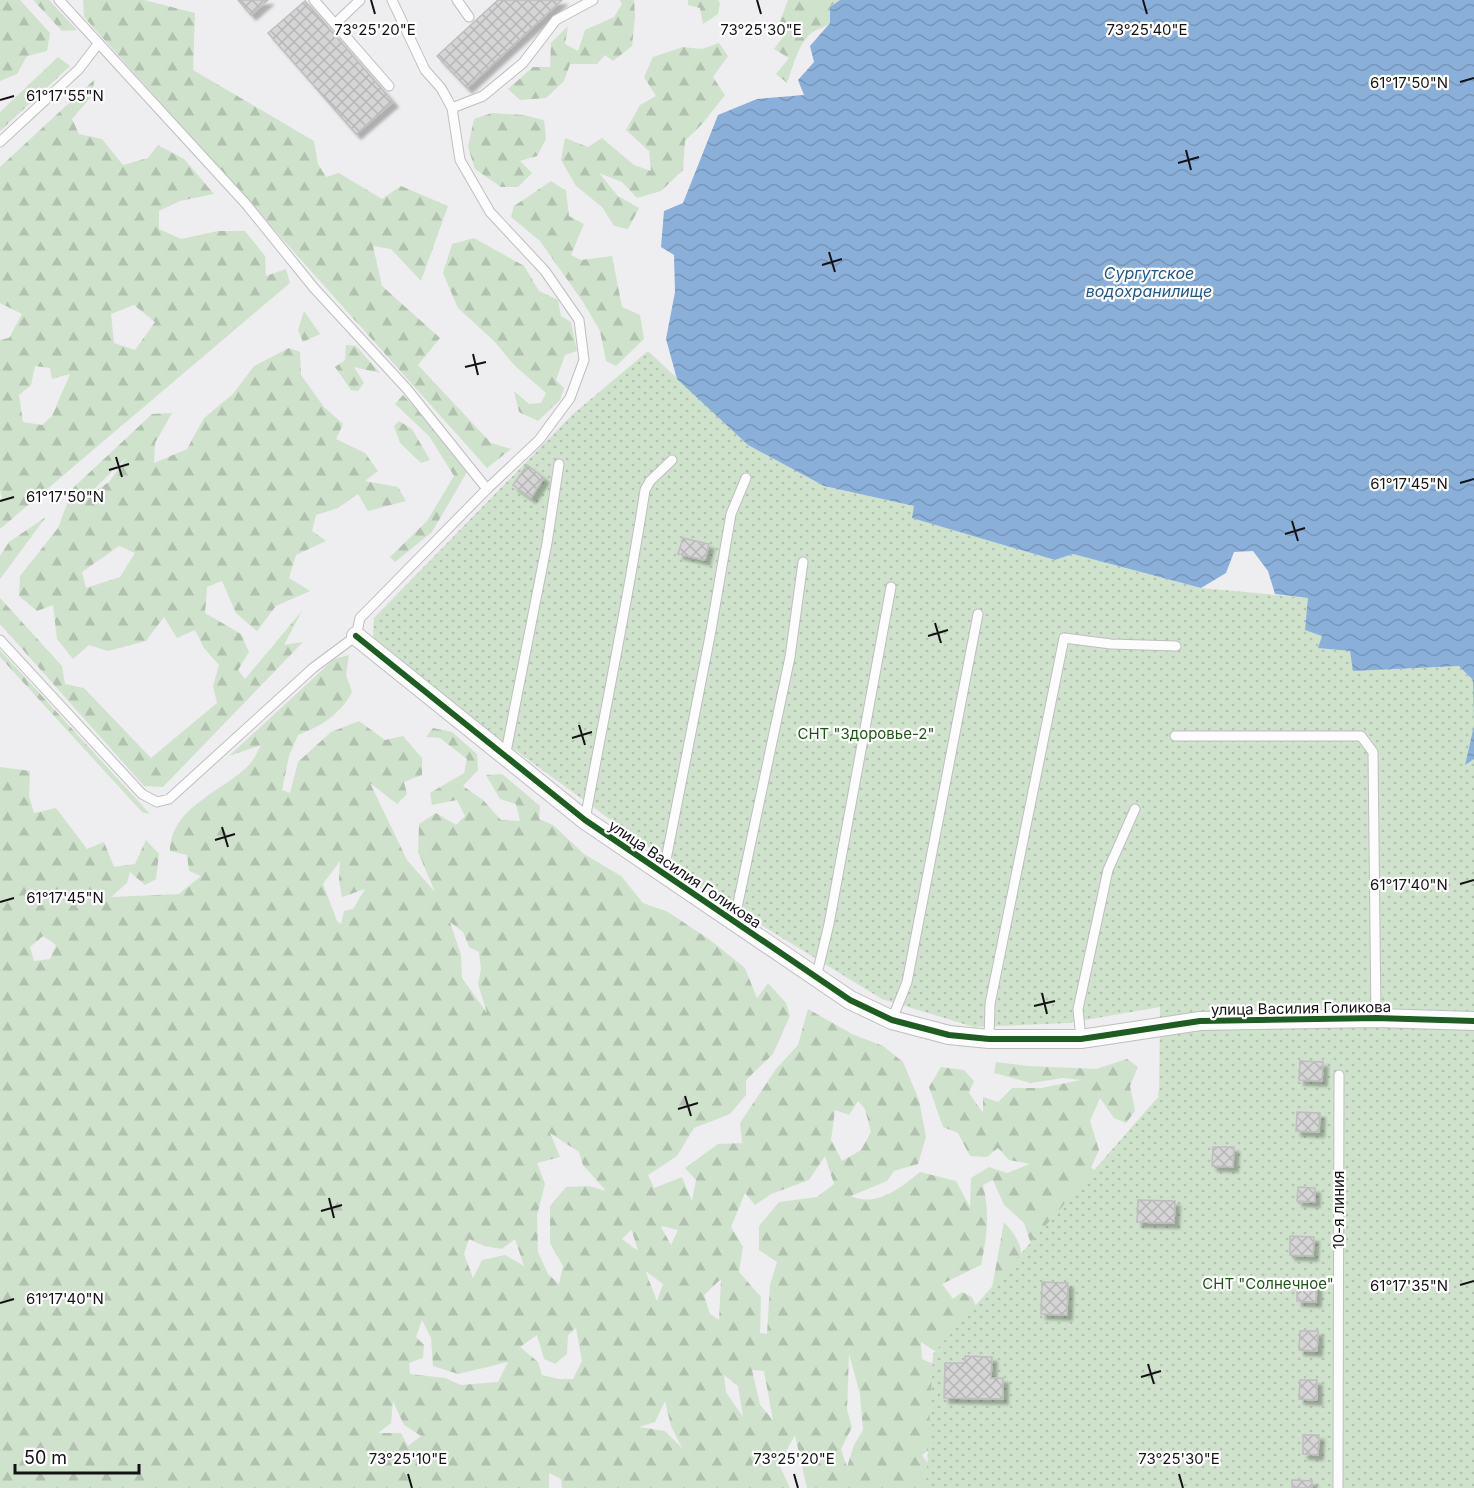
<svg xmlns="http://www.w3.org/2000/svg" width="1474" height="1488" viewBox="0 0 1474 1488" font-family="Inter,sans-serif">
	<defs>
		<pattern id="forest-firs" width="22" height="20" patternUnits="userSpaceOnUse" patternTransform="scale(1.5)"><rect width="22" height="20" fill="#cfe3cc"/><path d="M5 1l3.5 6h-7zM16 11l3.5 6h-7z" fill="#b1c2ae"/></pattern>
		<pattern id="park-dots" width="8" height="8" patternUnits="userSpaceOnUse" patternTransform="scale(1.5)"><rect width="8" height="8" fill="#cfe3cc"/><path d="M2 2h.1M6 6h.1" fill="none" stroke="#b1c2ae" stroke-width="1.8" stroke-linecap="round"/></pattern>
		<pattern id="water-waves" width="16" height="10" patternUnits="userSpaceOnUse" patternTransform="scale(1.5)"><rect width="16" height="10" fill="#8ab0da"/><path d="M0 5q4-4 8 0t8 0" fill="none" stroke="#7696ba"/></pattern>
		<pattern id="building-cross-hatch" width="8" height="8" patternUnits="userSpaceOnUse" patternTransform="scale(1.5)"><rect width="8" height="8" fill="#d6d5d6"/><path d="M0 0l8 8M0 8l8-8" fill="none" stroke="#b7b6b7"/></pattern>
		<filter id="shadow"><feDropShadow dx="5" dy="5" stdDeviation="1.5" flood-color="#0004"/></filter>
	</defs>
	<rect width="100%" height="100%" fill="#eeedef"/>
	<g fill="url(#forest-firs)" fill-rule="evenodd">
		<polygon points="0,0 20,0 50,33 47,51 27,56 17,74 0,81"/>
		<polygon points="33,0 49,0 77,30 62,31"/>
		<polygon points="83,0 144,0 195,13 193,70 314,141 318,164 326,177 339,173 382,199 401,186 448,206 421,281 391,249 373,246 382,286 440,338 418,365 491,443 511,449 487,468 84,17"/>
		<polygon points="620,0 634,0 635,16 632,46 613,61 605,55 597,64 570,64 564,81 546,98 520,100 508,89 533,67 550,67 551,43 568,26 565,44 578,51 585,30 614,17 622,4"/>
		<polygon points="688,0 718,0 720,3 718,14 703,24 700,8 688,5"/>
		<path d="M788 0H840L830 7V23C824 28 819 28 813 32 798 42 793 68 787 83L776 74 789 58 774 49 786 33 780 21Z"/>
		<polygon points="719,43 728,56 713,77 725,95 703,123 685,141 683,170 661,191 637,198 622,182 599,173 618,196 639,208 628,229 614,226 602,207 576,186 561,160 565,138 588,147 602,138 634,165 651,171 649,151 626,130 640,105 656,96 644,77 653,57 683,47 702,49"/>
		<polygon points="58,57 70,66 0,131 0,112"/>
		<path d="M95 79 91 97 72 119 79 134 102 139 123 165 148 158 158 145 184 159 214 194 180 201 159 211V229L181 239 218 231H245L265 256 266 276 286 269 290 283 0 529V501L2 499 0 489V340L9 338 22 314 0 303V167ZM134 305 155 322 135 350 114 343 111 314ZM35 366 50 368 52 379 70 374 52 416 42 425 23 422 19 395 31 385Z"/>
		<polygon points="492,113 523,115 544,120 546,139 537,156 520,161 532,173 518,187 501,187 475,169 468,147 474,119"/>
		<polygon points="551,181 566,191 569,216 584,224 571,255 581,260 612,256 622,307 640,315 644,339 616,366 606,361 600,331 583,302 540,241 511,217 514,206"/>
		<polygon points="474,238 524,266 539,291 558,300 561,316 571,322 577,351 565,355 556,380 564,388 560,400 538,421 519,412 514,391 529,404 541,403 546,393 514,365 494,341 458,308 443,273 452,244"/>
		<polygon points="304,311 320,334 303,342 298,330"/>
		<polygon points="346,345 356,346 380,373 354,367 364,383 358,391 351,390 335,367 345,360"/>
		<path d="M289 348 300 352 301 375 324 407 343 424 336 439 365 453 378 471 365 481 398 487 406 501 368 511 358 494 338 508 316 515 312 531 326 541 296 555 289 578 310 591 276 606 257 631 236 613 222 581 207 587 205 613 241 634 249 652 238 670 245 679 302 611 284 645 303 642 163 787 144 786 0 624V598L62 666 65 684 84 688 151 758 217 703 213 686 219 665 204 648 195 630 177 638 164 617 146 641 108 651 89 645 73 659 57 639 53 605 37 611 19 596 20 576 58 528 73 488 152 414 172 413 155 443 154 463 187 449 204 418 233 394 254 366ZM127 457 109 482 89 495V494ZM119 546 135 553 120 577 86 588 82 572Z"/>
		<polygon points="403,395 437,430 467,472 432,532 395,562 390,557 427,521 454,476 429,436 395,404"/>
		<polygon points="399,421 412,429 430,460 421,463 400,443 394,426"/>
		<polygon points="46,517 0,579 0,556 9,542"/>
		<polygon points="0,650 150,814 142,812 0,657"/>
		<path d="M349 655 346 675 352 692C340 715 321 726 298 735L289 756 282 790 290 793 298 762 331 732 359 721 385 740 403 736 422 758V775L404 782 407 794 397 804 370 783 407 860 435 892 418 852 419 824 436 813 456 825 465 816 457 800 432 805 430 793 464 773 467 759 440 738 426 737 433 728 452 732 477 754 478 770 463 786 483 800 501 820 520 821 516 804 500 799 486 775 502 774 540 806 539 819 553 825 584 854 621 876 643 903 668 912 710 940 745 968 757 998 768 983 786 1003 790 1016 773 1054 746 1080V1095L730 1114 694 1128 677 1156 648 1175 654 1188 682 1177 692 1201 696 1180 685 1168 718 1144 742 1143 740 1123 776 1069 798 1045 808 1009 852 1034 883 1046 903 1062 919 1100 926 1137 918 1164 894 1171 887 1181 851 1196C876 1208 902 1187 920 1172L956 1181 970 1207 971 1178 989 1167 1007 1173 1030 1164 1009 1160 998 1148 987 1157 970 1156 958 1133 943 1127 929 1087 941 1067 964 1070 974 1081 969 1093 983 1113V1097L998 1102 1012 1088H1041L1081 1080 1063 1078 1031 1083 994 1073 996 1062 1029 1066 1096 1069 1127 1059 1138 1067 1130 1086 1135 1111 1126 1123 1114 1118 1100 1098 1090 1121 1099 1150 1091 1168 1112 1178 1139 1168 1157 1150 1165 1123 1158 1093 1165 1077 1182 1088 1184 1109 1199 1117 1209 1140 1200 1160 1215 1172 1240 1170 1252 1176 1249 1189H1217L1204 1245 1190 1233 1189 1249 1204 1261 1211 1279 1203 1293 1206 1326 1184 1344 1148 1333 1136 1314 1123 1319 1093 1306 1088 1318 1114 1328 1108 1353 1095 1362 1080 1350 1067 1315 1075 1300 1066 1287 1038 1265 1024 1223 1004 1205 993 1180 983 1185C990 1213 987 1237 981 1265L942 1284 953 1299 962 1292 972 1297 981 1318 992 1288 1004 1222C1011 1230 1020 1240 1021 1252 1022 1274 1013 1272 1024 1295L1052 1304 1069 1343 1076 1376 1068 1425 1047 1421 1041 1404 1050 1381 1032 1388 1031 1404 1017 1401 1027 1384V1364L1003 1377 993 1351 978 1374 963 1369 958 1352 944 1357 921 1342 922 1359C955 1373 970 1381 980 1417L966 1424 971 1447 981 1448 997 1414 1009 1423 1026 1412 1044 1429 1049 1454 1047 1467 1030 1458 1022 1473 1031 1488H807L795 1435 779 1464 790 1488H562L561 1479 549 1473V1488H0V767L30 771 29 796 34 813 56 808 87 849 104 842 114 867 135 864 146 840 159 854 156 879 145 885 130 872 127 883 111 897 179 894 201 876 189 871 187 855 170 851C171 807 222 792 249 765 254 760 257 752 261 745L229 756 334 659ZM340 861 339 880 342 897 365 889 353 909 344 911 341 924 337 921 323 884ZM450 922 463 932 469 947 479 952 481 969 478 984 487 1013 462 978 461 955ZM43 936 56 945 50 959 34 961 30 947ZM858 1101 865 1109 871 1132 861 1150 842 1161 831 1140 835 1110 849 1115ZM550 1133 579 1152 583 1165 606 1191 589 1186 566 1187 550 1206V1243L563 1266 559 1284 548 1274 538 1252 537 1215 545 1184 537 1163 560 1157ZM825 1156 834 1184 817 1197 779 1202 759 1226V1250L777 1262 770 1285 767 1334 760 1333 761 1297 739 1272 743 1247 731 1227 745 1193 755 1205 771 1194 809 1180ZM662 1226 678 1230 671 1245 661 1227ZM631 1230 632 1231 638 1251 622 1239ZM469 1239 484 1246 502 1249 515 1239 524 1266 505 1255 482 1260 473 1278 464 1254ZM647 1272 663 1284 657 1301 646 1273ZM721 1279 719 1320 710 1314 704 1295ZM422 1320 431 1338 433 1366 458 1374 508 1362 498 1382 461 1385 445 1378 410 1374 409 1363 423 1358 424 1345 416 1337ZM576 1328 582 1361 573 1379H559L542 1375 538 1362 520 1347 537 1335 544 1359 555 1364 567 1354 568 1335ZM849 1354 860 1394 863 1430 854 1445 847 1467 841 1449 852 1427 847 1410ZM752 1370 764 1371 773 1420 760 1405ZM724 1375 738 1386 743 1417 726 1392ZM393 1401 404 1425 421 1436 408 1446 401 1433H378L391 1423ZM665 1401 671 1426 682 1448 665 1431 639 1427 655 1422ZM937 1445 950 1482 938 1478 922 1455Z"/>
	</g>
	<polygon fill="url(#park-dots)" points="648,351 748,445 824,486 914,506 913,518 1055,560 1073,554 1201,588 1309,598 1322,636 1319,648 1351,651 1353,671 1459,666 1473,680 1474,725 1465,764 1474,759 1474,1488 926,1488 933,1354 1159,1096 1160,1007 1068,1023 974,1027 882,999 719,899 400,666 373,636 374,618 573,414"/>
	<polygon fill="url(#water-waves)" points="840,0 1474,0 1474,759 1465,765 1474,725 1473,680 1459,666 1353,671 1350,651 1318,648 1322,636 1305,630 1308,598 1275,594 1268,571 1253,551 1234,552 1226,573 1201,588 1073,554 1055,560 912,518 914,506 824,486 748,445 677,379 666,339 675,292 674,255 661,247 664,211 683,203 718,115 757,99 804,95 798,80 814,62 810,46 830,23 830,7"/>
	<g fill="url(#building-cross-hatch)" stroke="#bfbdbe" stroke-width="1.5" filter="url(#shadow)">
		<polygon points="238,0 268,0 251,15"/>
		<polygon points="498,0 562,0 467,88 437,56"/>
		<polygon points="305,1 393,102 356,134 268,33"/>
		<polygon points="527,465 544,478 531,498 513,485"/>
		<polygon points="683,538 709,544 705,560 678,554"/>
		<polygon points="1300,1061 1323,1062 1322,1081 1299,1080"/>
		<polygon points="1297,1112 1320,1113 1319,1132 1296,1131"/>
		<polygon points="1213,1147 1234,1147 1233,1167 1212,1166"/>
		<polygon points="1298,1187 1315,1188 1315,1202 1297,1201"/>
		<polygon points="1138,1200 1175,1201 1174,1223 1137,1222"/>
		<polygon points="1290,1236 1314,1237 1313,1256 1290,1255"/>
		<polygon points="1297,1281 1317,1282 1316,1302 1297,1301"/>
		<polygon points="1042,1282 1068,1283 1067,1315 1041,1314"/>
		<polygon points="1300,1331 1318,1331 1317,1351 1299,1350"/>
		<polygon points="965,1356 992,1357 991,1378 1003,1378 1003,1399 944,1398 945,1363 965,1363"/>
		<polygon points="1300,1380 1317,1380 1317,1400 1299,1399"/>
		<polygon points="1303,1435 1319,1435 1318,1455 1303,1454"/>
		<polygon points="1292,1480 1312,1481 1312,1488 1292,1488"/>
	</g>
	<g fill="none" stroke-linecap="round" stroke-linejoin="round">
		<defs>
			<g id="service">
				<polyline points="59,0 246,204 314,288 407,389 487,489"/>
				<polyline points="314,0 389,86"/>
				<polyline points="457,0 469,17"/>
				<polyline points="336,23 360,0"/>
				<polyline points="452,108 483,96 523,63 556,20 593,0"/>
				<polyline points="0,142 79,69 98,44"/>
				<polyline points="0,640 142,794 157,802 169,799 313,668 356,636 360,618 487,489 539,440 570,398 584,360 579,320 545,271 490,212 460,160 452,108 441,88 425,70 392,0"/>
				<polyline points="1175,736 1361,736 1373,752 1376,1018"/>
				<polyline points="505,757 547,543 559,464"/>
				<path d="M585 820C605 710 628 601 645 490L650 481 672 460"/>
				<polyline points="663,875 710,636 731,514 746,478"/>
				<polyline points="734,922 790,657 803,562"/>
				<polyline points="816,978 829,924 891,587"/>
				<polyline points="892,1020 907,982 978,614"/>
				<polyline points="989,1039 990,1004 1064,638 1111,644 1176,646"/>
				<polyline points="1081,1039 1078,1009 1108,870 1135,809"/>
				<polyline points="1338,1488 1339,1075"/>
			</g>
			<polyline id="minor" points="356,636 585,820 850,1000 892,1020 949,1035 989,1039 1081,1039 1200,1021 1376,1018 1474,1021"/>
		</defs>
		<use href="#service" stroke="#bfbec0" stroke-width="11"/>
		<use href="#minor" stroke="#bfbec0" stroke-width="20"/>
		<use href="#service" stroke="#fcfcfd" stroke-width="9"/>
		<use href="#minor" stroke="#fcfcfd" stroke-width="18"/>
		<defs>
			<polyline id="cycleway" points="356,636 585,820 850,1000 892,1020 949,1035 989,1039 1081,1039 1200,1021 1376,1018 1474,1021"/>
		</defs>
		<use href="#cycleway" stroke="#fff" stroke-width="10"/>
		<use href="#cycleway" stroke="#1b5e20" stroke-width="6"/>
	</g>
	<path fill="none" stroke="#131214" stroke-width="2" d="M371 0 375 14M757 0 761 14M1143 0 1147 14M1460 82 1474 78M0 100 14 96M1186 150 1191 170M1178 163 1199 157M829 252 835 272M822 265 842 259M473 354 478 375M465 367 486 362M116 457 122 477M109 470 129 464M1460 483 1474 479M0 501 14 497M1292 521 1298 541M1285 534 1305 528M935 623 941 643M928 636 948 630M579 725 585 745M572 738 592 732M222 827 228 847M215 840 235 834M1460 884 1474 880M0 902 14 898M1042 993 1047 1014M1034 1006 1055 1001M685 1096 691 1116M678 1109 698 1103M329 1198 334 1218M321 1211 342 1205M1460 1285 1474 1281M0 1303 14 1299M1148 1364 1154 1384M1141 1377 1161 1371M408 1474 412 1488M794 1474 798 1488M1179 1474 1183 1488"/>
	<g text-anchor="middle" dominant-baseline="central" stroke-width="4.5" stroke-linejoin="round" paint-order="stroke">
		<g font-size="15" fill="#1e5517" stroke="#fff">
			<text x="866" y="733">СНТ "Здоровье-2"</text>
			<text x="1268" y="1283">СНТ "Солнечное"</text>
		</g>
		<g font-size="15" fill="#131214" stroke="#fff">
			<text transform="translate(685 874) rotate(34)">улица Василия Голикова</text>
			<text transform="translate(1301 1008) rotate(-1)">улица Василия Голикова</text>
			<text transform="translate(1338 1210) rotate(-90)">10-я линия</text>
		</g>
		<g font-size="16" font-style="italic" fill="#1e568f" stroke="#fff">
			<text x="1149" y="273">Сургутское<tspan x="1149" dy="18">водохранилище</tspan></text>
		</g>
	</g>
	<g font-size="15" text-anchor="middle" fill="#131214" stroke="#fff" stroke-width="4.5" stroke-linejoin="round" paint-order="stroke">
		<text x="375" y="35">73°25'20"E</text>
		<text x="761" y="35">73°25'30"E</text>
		<text x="1147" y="35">73°25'40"E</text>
		<text x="1409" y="88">61°17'50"N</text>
		<text x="65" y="101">61°17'55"N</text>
		<text x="1409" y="489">61°17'45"N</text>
		<text x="65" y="502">61°17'50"N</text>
		<text x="1409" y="890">61°17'40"N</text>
		<text x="65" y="903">61°17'45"N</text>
		<text x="1409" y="1291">61°17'35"N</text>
		<text x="65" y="1304">61°17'40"N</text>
		<text x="408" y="1464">73°25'10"E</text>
		<text x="794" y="1464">73°25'20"E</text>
		<text x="1179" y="1464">73°25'30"E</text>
	</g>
	<path d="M15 1464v9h124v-9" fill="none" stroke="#131214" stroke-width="3"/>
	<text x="24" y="1464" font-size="18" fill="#131214" stroke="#ffffff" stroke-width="4.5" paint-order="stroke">50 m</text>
</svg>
